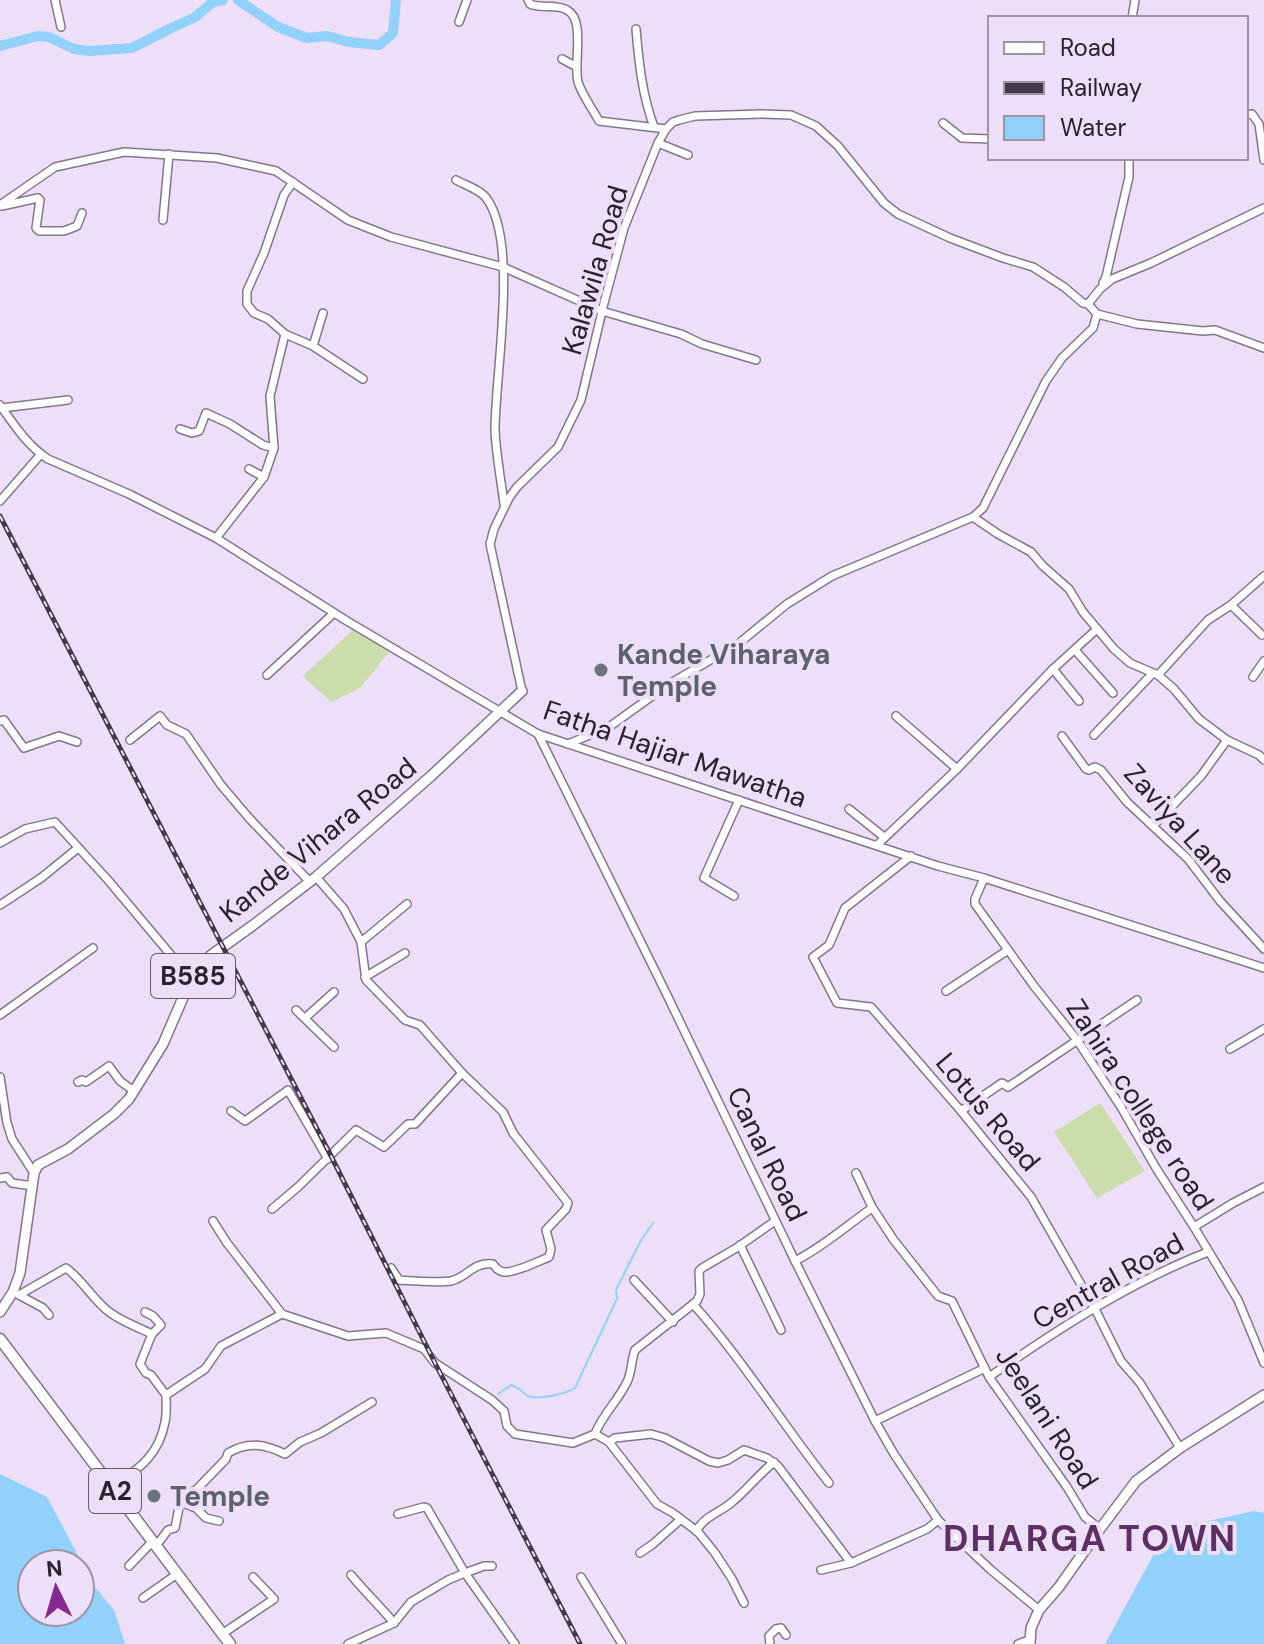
<svg xmlns="http://www.w3.org/2000/svg" width="1264" height="1644" viewBox="0 0 1264 1644" font-family="'DM Sans',sans-serif">
	<rect width="100%" height="100%" fill="#eddff8"/>
	<g fill="#caddab">
		<polygon points="355,628 390,651 360,688 331,702 303,676"/>
		<polygon points="1100,1103 1145,1171 1097,1198 1054,1132"/>
	</g>
	<g fill="#91d1fa" fill-rule="evenodd">
		<path d="M0 1474 47 1497 94 1586 114 1610 125 1644H0ZM32 1564H80V1612H32Z"/>
		<polygon points="1254,1511 1264,1513 1264,1644 1105,1644 1167,1530"/>
	</g>
	<g fill="none" stroke-linecap="round" stroke-linejoin="round">
		<path stroke="#91d1fa" stroke-width="2" d="M498 1394 511 1385C518 1387 522 1392 528 1396 538 1400 566 1394 575 1388L613 1307 617 1299 616 1290 640 1242 653 1223"/>
		<g stroke="#91d1fa" stroke-width="10">
			<polyline points="238,0 278,27 307,38 327,36 349,42 379,45 393,33 396,0"/>
			<polyline points="0,46 38,36 49,37 74,49 89,51 132,48 173,27 194,18 213,2 223,0"/>
		</g>
		<defs>
			<g id="minor">
				<polyline points="55,0 61,27"/>
				<path d="M528 0 530 4C541 9 557 4 567 10 586 20 573 63 578 82 582 95 592 108 599 121L666 129"/>
				<polyline points="1132,18 1135,0"/>
				<polyline points="459,22 467,0"/>
				<path d="M636 29C639 64 642 94 654 127"/>
				<polyline points="562,59 577,67"/>
				<polyline points="1246,115 1252,114 1259,124 1264,160"/>
				<polyline points="943,123 962,138 990,139"/>
				<polyline points="658,143 688,155"/>
				<path d="M456 180C465 185 481 190 487 199 519 245 495 373 495 430 496 454 501 480 504 504"/>
				<polyline points="0,205 55,167 124,152 217,158 276,171 348,220 391,237 503,267 602,311 681,334 702,344 756,360"/>
				<polyline points="2,206 38,198 40,200 36,228 39,231 64,231 77,226 82,213"/>
				<polyline points="163,220 169,154"/>
				<polyline points="1103,283 1106,277 1129,177 1129,158"/>
				<polyline points="1097,314 1137,324 1203,331 1215,330 1264,348"/>
				<polyline points="285,334 313,346 363,379"/>
				<polyline points="313,346 323,313"/>
				<path d="M0 405C14 425 28 446 48 459L129 494 216 538 347 621 538 734 938 866 984 878 1264 968"/>
				<polyline points="2,408 68,400"/>
				<polyline points="180,429 192,433 199,431 206,413 230,424 263,445 274,448"/>
				<polyline points="249,469 264,477"/>
				<polyline points="0,501 41,454"/>
				<polyline points="973,517 998,534 1031,552 1043,566 1069,589 1083,612 1114,649 1130,663 1158,675 1174,689 1199,719 1227,740 1259,755 1264,760"/>
				<polyline points="216,538 264,477 274,448 270,396 285,334 268,319 254,313 247,304 247,291 264,253 284,195 293,182"/>
				<polyline points="1231,605 1262,635"/>
				<polyline points="1075,650 1113,693"/>
				<polyline points="1053,669 1079,701"/>
				<polyline points="267,675 334,613"/>
				<polyline points="1158,675 1208,620 1231,605 1264,576"/>
				<polyline points="1253,677 1264,661"/>
				<polyline points="522,691 490,544 494,529 509,498 517,487 558,447 581,400 604,303 624,228 658,143 666,129 673,122 679,120 695,116 761,114 791,115 816,126 838,146 884,203 898,214 950,238 1003,258 1033,267 1064,287 1083,303 1088,304"/>
				<polyline points="896,716 957,769"/>
				<polyline points="0,721 4,720 24,748 59,736 77,742"/>
				<polyline points="538,734 667,995 795,1261 875,1421 894,1454 938,1520 991,1570 1039,1610"/>
				<polyline points="1094,735 1152,674"/>
				<polyline points="1062,736 1086,769 1089,770 1095,767 1101,770 1127,802 1188,859 1220,901 1264,949"/>
				<polyline points="130,740 160,716 167,725 186,734 221,785 249,818 310,882"/>
				<polyline points="568,744 609,727 669,684 738,644 787,604 832,576 973,517 983,508 1046,381 1062,358 1093,328 1097,314 1088,304 1100,289 1112,279 1151,263 1264,208"/>
				<polyline points="849,809 884,837"/>
				<polyline points="1153,826 1201,776 1227,740"/>
				<polyline points="0,843 25,829 55,822 108,880 191,979"/>
				<polyline points="877,845 957,769 1053,669 1097,629"/>
				<polyline points="911,856 845,908 829,945 813,957 837,1003 871,1007 961,1111 1031,1197 1095,1309 1121,1361 1140,1383 1180,1448"/>
				<polyline points="316,877 344,909 361,942 407,904"/>
				<polyline points="984,878 975,899 975,904 1034,986 1077,1040 1121,1107 1156,1168 1194,1227 1238,1300 1264,1363"/>
				<polyline points="734,896 704,878 739,800"/>
				<polyline points="0,905 41,878 78,848"/>
				<path d="M361 942 366 980 405 1020 420 1025 462 1073 503 1112 513 1133 568 1203 566 1209 546 1230 551 1249 549 1257C539 1261 515 1273 504 1272 498 1271 496 1268 493 1264 472 1262 468 1277 451 1281 437 1283 414 1281 399 1280L391 1268"/>
				<polyline points="365,977 405,953"/>
				<polyline points="946,991 1008,950"/>
				<polyline points="296,1010 334,1047"/>
				<polyline points="0,1015 93,948"/>
				<polyline points="305,1018 334,992"/>
				<polyline points="1230,1049 1264,1029"/>
				<polyline points="0,1077 7,1123 12,1139 34,1173"/>
				<polyline points="78,1082 82,1080 86,1082 109,1066 120,1081 134,1091"/>
				<polyline points="231,1111 245,1121 288,1090 328,1159"/>
				<polyline points="961,1111 1002,1083 1008,1087 1137,1000"/>
				<polyline points="856,1173 872,1207 893,1239 938,1296 952,1301 989,1377 1067,1487 1085,1517 1100,1529"/>
				<polyline points="0,1178 7,1177 12,1183 33,1186"/>
				<polyline points="272,1209 298,1187 356,1130 384,1147 408,1124 415,1124 462,1073"/>
				<path d="M213 1221 227 1243 282 1314 348 1336 386 1333 424 1349 435 1363 492 1400 504 1411 507 1426 515 1434 573 1443 595 1434C602 1415 618 1401 627 1382 632 1372 631 1361 635 1350L697 1301 700 1294 699 1271 702 1268 738 1247 775 1221"/>
				<polyline points="1194,1227 1233,1203 1264,1187"/>
				<polyline points="740,1245 781,1330"/>
				<path d="M795 1261C823 1247 846 1226 872 1208"/>
				<polyline points="634,1280 673,1322"/>
				<path d="M19 1295 66 1268C84 1281 94 1302 112 1314 124 1322 139 1328 152 1334L140 1364 146 1373 151 1375 166 1395"/>
				<polyline points="19,1295 43,1308 49,1315"/>
				<path d="M693 1304C743 1360 783 1425 829 1483"/>
				<polyline points="145,1312 153,1316 161,1325 152,1334"/>
				<path d="M989 1377C1058 1329 1130 1282 1208 1252"/>
				<polyline points="875,1421 985,1368"/>
				<polyline points="595,1434 609,1442 657,1504 673,1513 698,1532 715,1553 732,1579 744,1603"/>
				<polyline points="609,1442 615,1438 651,1434 665,1438 709,1461 718,1463 728,1460 744,1450 767,1458 778,1466 851,1563"/>
				<path d="M112 1488C138 1469 159 1456 165 1422 167 1414 166 1404 166 1395L205 1369 221 1346 282 1314"/>
				<polyline points="180,1502 196,1508 206,1518 219,1521"/>
				<polyline points="398,1514 424,1507 427,1508 465,1573 484,1566 492,1566"/>
				<path d="M696 1531C705 1516 719 1513 731 1503 746 1491 758 1475 774 1462"/>
				<path d="M156 1546 168 1530 175 1528 180 1502 197 1489 226 1459 228 1453C248 1441 265 1444 285 1454L300 1442 321 1433 372 1402"/>
				<polyline points="640,1553 653,1544 680,1520"/>
				<polyline points="129,1566 153,1541"/>
				<polyline points="821,1570 851,1563 927,1529 938,1520"/>
				<path d="M351 1575C365 1592 380 1606 394 1623"/>
				<polyline points="581,1577 622,1644"/>
				<polyline points="143,1598 177,1574"/>
				<polyline points="222,1634 274,1599 253,1577"/>
				<polyline points="348,1644 394,1623 411,1602 448,1580 465,1573 515,1644"/>
				<polyline points="770,1644 769,1636 776,1629 781,1628 786,1635"/>
				<polyline points="1018,1644 1029,1640"/>
			</g>
			<g id="major">
				<polyline points="0,1312 13,1292 20,1273 34,1173 38,1165 68,1149 114,1114 129,1099 163,1044 191,979 210,956 252,926 316,877 431,776 522,691"/>
				<polyline points="1030,1644 1031,1628 1039,1610 1059,1587 1100,1529 1136,1481 1180,1448 1264,1395"/>
			</g>
			<polyline id="highway" points="0,1339 230,1644"/>
		</defs>
		<use href="#minor" stroke="#83768c" stroke-width="10"/>
		<use href="#major" stroke="#83768c" stroke-width="12"/>
		<use href="#highway" stroke="#83768c" stroke-width="13"/>
		<use href="#minor" stroke="#fff" stroke-width="7"/>
		<use href="#major" stroke="#fff" stroke-width="9"/>
		<use href="#highway" stroke="#fff" stroke-width="10"/>
		<defs>
			<polyline id="rail" points="0,516 330,1154 435,1363 580,1644"/>
		</defs>
		<use href="#rail" stroke="#423b47" stroke-width="5"/>
		<use href="#rail" stroke="#eddff8" stroke-width="2" stroke-dasharray="6" stroke-linecap="butt"/>
	</g>
	<g fill="#6b7280" stroke="#eddff8" stroke-width="3">
		<circle cx="601" cy="670" r="8"/>
		<circle cx="154" cy="1496" r="8"/>
	</g>
	<g text-anchor="middle" dominant-baseline="central" stroke-width="8" stroke-linejoin="round" paint-order="stroke">
		<g fill="#eddff8" stroke="#645b6a" stroke-width="2">
			<rect x="151" y="954" width="84" height="44" rx="6"/>
			<rect x="89" y="1469" width="52" height="44" rx="6"/>
		</g>
		<g font-size="26" font-weight="bold" fill="#29232d">
			<text x="193" y="976">B585</text>
			<text x="115" y="1491">A2</text>
		</g>
		<g font-size="28" fill="#29232d" stroke="#eddff8">
			<text transform="translate(595 270) rotate(-74)">Kalawila Road</text>
			<text transform="translate(675 754) rotate(19)">Fatha Hajiar Mawatha</text>
			<text transform="translate(1180 824) rotate(48)">Zaviya Lane</text>
			<text transform="translate(318 840) rotate(-39)">Kande Vihara Road</text>
			<text transform="translate(1140 1105) rotate(57)">Zahira college road</text>
			<text transform="translate(988 1112) rotate(50)">Lotus Road</text>
			<text transform="translate(767 1154) rotate(64)">Canal Road</text>
			<text transform="translate(1108 1281) rotate(-29)">Central Road</text>
			<text transform="translate(1047 1418) rotate(57)">Jeelani Road</text>
		</g>
		<g font-size="28" font-weight="bold" fill="#5b616d" stroke="#eddff8" text-anchor="start">
			<text x="617" y="654">Kande Viharaya<tspan x="617" dy="32">Temple</tspan></text>
			<text x="170" y="1496">Temple</text>
		</g>
		<g font-size="36" font-weight="bold" letter-spacing="2" fill="#5d3063" stroke="#eddff8">
			<text x="1090" y="1538">DHARGA TOWN</text>
		</g>
	</g>
	<rect x="988" y="16" width="260" height="144" fill="#eddff8" stroke="#9f94a7" stroke-width="2"/>
	<rect x="1004" y="42" width="40" height="12" fill="#ffffff" stroke="#9f94a7" stroke-width="2"/>
	<text x="1060" y="56" font-size="24" fill="#29232d">Road</text>
	<rect x="1004" y="82" width="40" height="12" fill="#423b47" stroke="#9f94a7" stroke-width="2"/>
	<text x="1060" y="96" font-size="24" fill="#29232d">Railway</text>
	<rect x="1004" y="116" width="40" height="24" fill="#91d1fa" stroke="#9f94a7" stroke-width="2"/>
	<text x="1060" y="136" font-size="24" fill="#29232d">Water</text>
	<g transform="translate(56 1588) rotate(355)"><circle r="38" fill="#eddff8" stroke="#9f94a7" stroke-width="2"/>
	<path d="M0-6L14 30L0 20L-14 30Z" fill="#862792"/>
	<text y="-12" font-size="22" font-weight="bold" text-anchor="middle" fill="#29232d">N</text>
	</g>
</svg>
